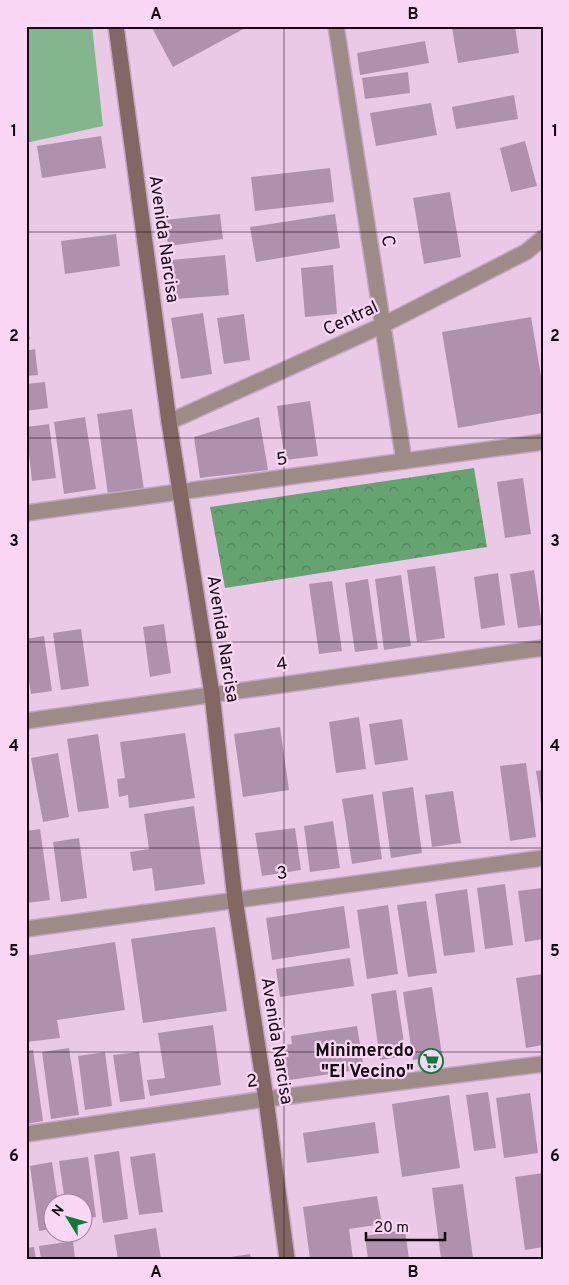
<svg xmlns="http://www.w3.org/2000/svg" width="569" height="1285" viewBox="0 0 569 1285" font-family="Overpass,sans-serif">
	<defs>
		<pattern id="forest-crowns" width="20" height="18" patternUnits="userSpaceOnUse" patternTransform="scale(1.25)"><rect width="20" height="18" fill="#65a471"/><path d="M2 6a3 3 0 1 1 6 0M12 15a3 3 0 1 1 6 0" fill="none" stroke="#52845c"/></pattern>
	</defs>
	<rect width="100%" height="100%" fill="#eac9e7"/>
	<polygon fill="#84b68d" points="26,26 92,26 103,126 26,143"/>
	<polygon fill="url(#forest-crowns)" points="474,468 487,547 225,588 210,507"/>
	<g fill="#b091ad">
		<polygon points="151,26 249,26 173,67"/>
		<polygon points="464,26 515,26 519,53 458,63 452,28"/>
		<polygon points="425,41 429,63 360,75 357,53"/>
		<polygon points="408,72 410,93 365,99 362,78"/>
		<polygon points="514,95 518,119 456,129 452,107"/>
		<polygon points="431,103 437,135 376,146 370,113"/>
		<polygon points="101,136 106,168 42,178 37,146"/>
		<polygon points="525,141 537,186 511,192 500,148"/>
		<polygon points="330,168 334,202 255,211 251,177"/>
		<polygon points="450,192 461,257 424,264 413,198"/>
		<polygon points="220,214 223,239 168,246 165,220"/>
		<polygon points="335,214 340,248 256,262 250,227"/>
		<polygon points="116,234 120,266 65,274 61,241"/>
		<polygon points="225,255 229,295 175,299 171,260"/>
		<polygon points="333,265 337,314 305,317 301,268"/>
		<polygon points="203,313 212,374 181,379 171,318"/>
		<polygon points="244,314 250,360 224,364 217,318"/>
		<polygon points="531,317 543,388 543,413 458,428 442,332"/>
		<polygon points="26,322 30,339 26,340"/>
		<polygon points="35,349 38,375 26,376 26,351"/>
		<polygon points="45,382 48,408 26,411 26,384"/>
		<polygon points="310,401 318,456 285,460 277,406"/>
		<polygon points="132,409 144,490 108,495 97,414"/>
		<polygon points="85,417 96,489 64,494 54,422"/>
		<polygon points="259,417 268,470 200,478 194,437"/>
		<polygon points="49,424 56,478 32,481 26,427"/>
		<polygon points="523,478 531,534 505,538 497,482"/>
		<polygon points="435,566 445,638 417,642 407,570"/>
		<polygon points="534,570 542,625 518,628 510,574"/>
		<polygon points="498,573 505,625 481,629 474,577"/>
		<polygon points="401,575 411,646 384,650 375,579"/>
		<polygon points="368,579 378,649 355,652 345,583"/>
		<polygon points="332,581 342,651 319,654 309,584"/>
		<polygon points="164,624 171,673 150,677 143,627"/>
		<polygon points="81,629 89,686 61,690 53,633"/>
		<polygon points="44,636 52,691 31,694 26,660 26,639"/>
		<polygon points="359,717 366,769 336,773 329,722"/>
		<polygon points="402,719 408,760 375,765 369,724"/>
		<polygon points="280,727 289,790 243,797 234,734"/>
		<polygon points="185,733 195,798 129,808 128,795 119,797 117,779 125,778 120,742"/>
		<polygon points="98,734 109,808 78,812 67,739"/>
		<polygon points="58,753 69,817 43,822 31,758"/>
		<polygon points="526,763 536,837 510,841 500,766"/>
		<polygon points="543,770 543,810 542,810 536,771"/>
		<polygon points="413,787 422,853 391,858 382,792"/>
		<polygon points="453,791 461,843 432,847 425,795"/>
		<polygon points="373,794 382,859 352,864 342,799"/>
		<polygon points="194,806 205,884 155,891 152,868 133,871 130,852 149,849 144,814"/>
		<polygon points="333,821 340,868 310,872 304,826"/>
		<polygon points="295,828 301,870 262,876 255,833"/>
		<polygon points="40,829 50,900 27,903 26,831"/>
		<polygon points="79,838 87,898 61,902 53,842"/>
		<polygon points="505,884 513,945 485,949 477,888"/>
		<polygon points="542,888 543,939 525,942 518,891"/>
		<polygon points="467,889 475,952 444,956 435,894"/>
		<polygon points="426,901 437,973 408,977 397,905"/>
		<polygon points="388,905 398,974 367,979 357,910"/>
		<polygon points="344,906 350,948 272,960 266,918"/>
		<polygon points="215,927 227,1011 143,1023 131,939"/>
		<polygon points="115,942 125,1010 57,1020 60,1038 26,1042 26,956"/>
		<polygon points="350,958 354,986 280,997 276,969"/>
		<polygon points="543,974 543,1045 526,1048 516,978"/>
		<polygon points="432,987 442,1055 413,1060 403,992"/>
		<polygon points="396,990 406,1056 380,1060 371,994"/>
		<polygon points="213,1025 221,1085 150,1096 147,1080 165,1078 158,1033"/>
		<polygon points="357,1026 364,1069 283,1081 278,1046 292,1044 291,1036"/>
		<polygon points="69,1048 79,1115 51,1119 42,1052"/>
		<polygon points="33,1050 43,1121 26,1124 26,1051"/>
		<polygon points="105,1052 112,1106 85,1110 78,1056"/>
		<polygon points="139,1052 145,1099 120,1102 113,1055"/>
		<polygon points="488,1092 496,1148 474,1151 466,1095"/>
		<polygon points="530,1093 538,1153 504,1158 496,1098"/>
		<polygon points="449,1095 460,1168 402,1177 392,1104"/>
		<polygon points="375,1122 379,1153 307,1163 303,1133"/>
		<polygon points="119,1151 128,1219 103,1223 94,1155"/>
		<polygon points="155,1153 163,1212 139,1215 130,1157"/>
		<polygon points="88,1157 96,1217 82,1219 82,1202 65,1202 59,1161"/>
		<polygon points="52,1162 58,1202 52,1202 52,1229 39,1231 30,1166"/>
		<polygon points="543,1173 543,1247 525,1250 515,1177"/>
		<polygon points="463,1184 473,1258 441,1259 432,1188"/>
		<polygon points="377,1196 382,1224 349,1229 353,1259 310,1259 303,1207"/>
		<polygon points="156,1228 161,1259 118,1259 114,1235"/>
		<polygon points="405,1230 409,1259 368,1259 365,1236"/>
		<polygon points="73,1241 75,1259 41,1259 39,1246"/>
		<polygon points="34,1247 36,1259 26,1259 26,1248"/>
		<polygon points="250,1254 251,1259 225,1259 225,1258"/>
	</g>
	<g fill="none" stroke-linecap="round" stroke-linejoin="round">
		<defs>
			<g id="street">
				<polyline points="336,26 404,461"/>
				<polyline points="169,422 381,326 526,252 543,238"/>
				<polyline points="26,513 543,442"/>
				<polyline points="26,721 543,648"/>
				<polyline points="26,929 543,858"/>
				<polyline points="26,1134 266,1099 543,1064"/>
			</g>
			<polyline id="secondary" points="116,26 169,422 212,694 235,899 266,1099 287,1259"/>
		</defs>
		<use href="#street" stroke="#c3a6c1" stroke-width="18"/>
		<use href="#secondary" stroke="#c3a6c1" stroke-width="18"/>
		<use href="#street" stroke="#9e8a87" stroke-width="15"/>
		<use href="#secondary" stroke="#836762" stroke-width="15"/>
	</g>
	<path fill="none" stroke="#140913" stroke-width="1" stroke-opacity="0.55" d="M284 26V1259M26 232H543M26 438H543M26 642H543M26 848H543M26 1052H543"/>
	<defs>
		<symbol id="supermarket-ring" viewBox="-11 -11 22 22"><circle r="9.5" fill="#f8d6f4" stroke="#027e36" stroke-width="1.5"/><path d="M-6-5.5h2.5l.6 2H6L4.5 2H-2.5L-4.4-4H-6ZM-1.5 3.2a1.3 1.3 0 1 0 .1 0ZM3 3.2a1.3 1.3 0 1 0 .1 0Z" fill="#027e36"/></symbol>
	</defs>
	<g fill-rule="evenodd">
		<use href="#supermarket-ring" x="417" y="1047" width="28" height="28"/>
	</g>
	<g text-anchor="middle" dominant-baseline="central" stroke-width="4.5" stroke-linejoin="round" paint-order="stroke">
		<g font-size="18" fill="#140913" stroke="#f8d6f4">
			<text transform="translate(163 239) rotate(82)">Avenida Narcisa</text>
			<text transform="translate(387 241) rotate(81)">C</text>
			<text transform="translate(351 319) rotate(-25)">Central</text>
			<text transform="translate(282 460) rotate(-8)">5</text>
			<text transform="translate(222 639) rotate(81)">Avenida Narcisa</text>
			<text transform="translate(282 665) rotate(-8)">4</text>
			<text transform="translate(282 874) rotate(-7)">3</text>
			<text transform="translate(276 1041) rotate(81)">Avenida Narcisa</text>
			<text transform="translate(252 1082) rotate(-8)">2</text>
		</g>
		<g font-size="18" font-weight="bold" fill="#140913" stroke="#f8d6f4" text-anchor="end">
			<text x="414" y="1051">Minimercdo<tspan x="414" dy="21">"El Vecino"</tspan></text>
		</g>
	</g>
	<rect width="569" height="1285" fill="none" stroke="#f8d6f4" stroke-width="55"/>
	<g transform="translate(68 1218) rotate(307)"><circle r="24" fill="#f8d6f4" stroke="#9d849a"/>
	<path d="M0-4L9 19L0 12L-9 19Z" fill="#027e36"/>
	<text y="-8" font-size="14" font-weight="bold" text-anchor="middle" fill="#140913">N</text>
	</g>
	<path d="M366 1232v8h79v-8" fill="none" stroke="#140913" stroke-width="2.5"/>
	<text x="374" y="1232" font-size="15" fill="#140913" stroke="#f8d6f4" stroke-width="4" paint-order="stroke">20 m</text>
	<rect x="28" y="28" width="514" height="1230" fill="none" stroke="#140913" stroke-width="2"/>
	<g font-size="16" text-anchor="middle" font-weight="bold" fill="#140913">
		<text x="156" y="19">A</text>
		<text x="413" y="19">B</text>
		<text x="14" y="136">1</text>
		<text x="555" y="136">1</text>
		<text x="14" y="341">2</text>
		<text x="555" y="341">2</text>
		<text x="14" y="546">3</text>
		<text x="555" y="546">3</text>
		<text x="14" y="751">4</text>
		<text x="555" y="751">4</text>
		<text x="14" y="956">5</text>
		<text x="555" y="956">5</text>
		<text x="14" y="1161">6</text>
		<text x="555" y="1161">6</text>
		<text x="156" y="1277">A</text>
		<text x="413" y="1277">B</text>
	</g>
</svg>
